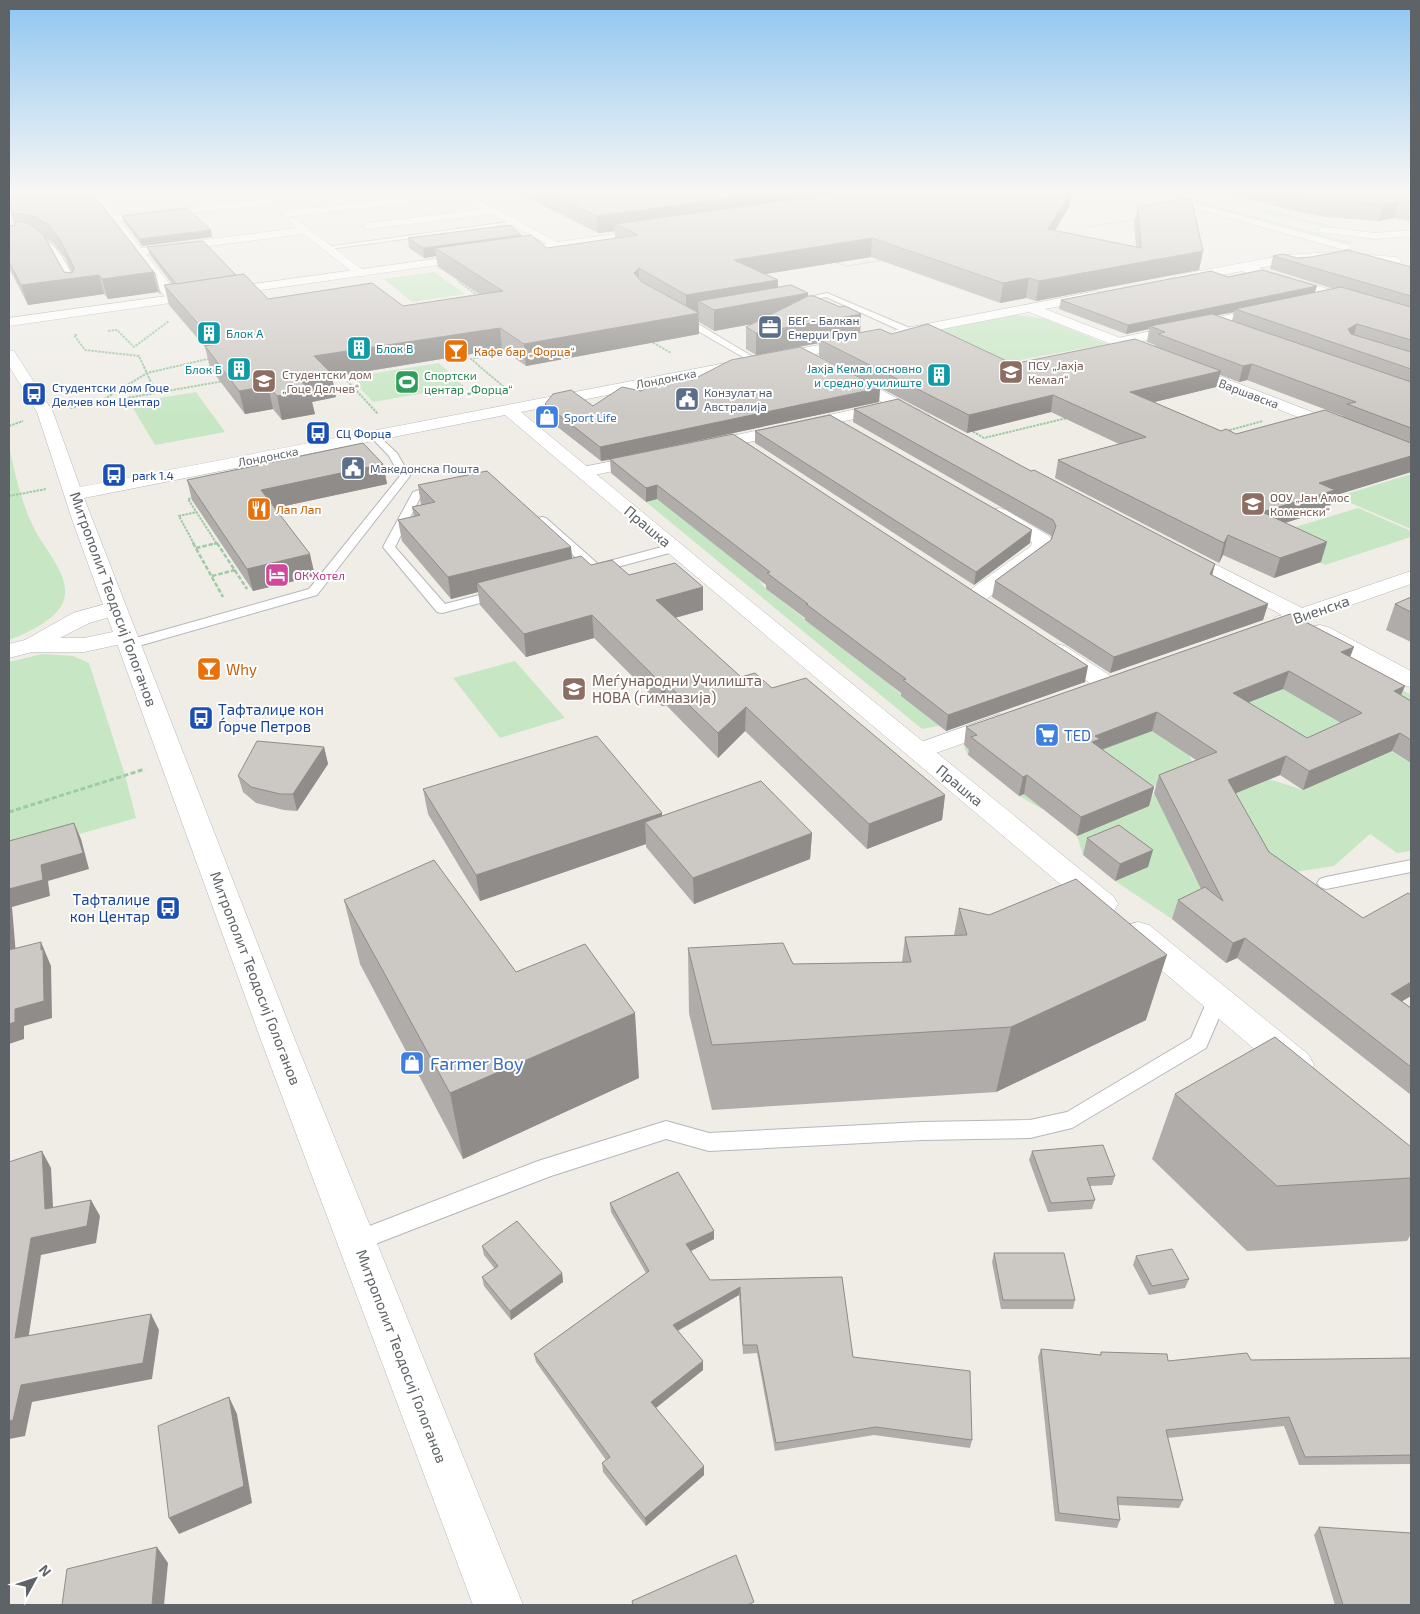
<svg xmlns="http://www.w3.org/2000/svg" width="1420" height="1614" viewBox="0 0 1420 1614" font-family="'Exo 2',sans-serif">
	<rect width="100%" height="100%" fill="#f0ede7"/>
	<g fill="#c7e7c4" fill-rule="evenodd">
		<polygon points="1148,190 1154,190 1355,243 1350,244"/>
		<polygon points="1263,208 1346,230 1320,226 1256,210"/>
		<polygon points="434,272 465,294 412,302 384,279"/>
		<polygon points="1010,314 1045,319 1107,344 1009,362 931,330"/>
		<polygon points="439,363 464,386 373,402 350,377"/>
		<polygon points="196,392 225,432 155,445 130,403"/>
		<path d="M9 446C15 474 22 505 35 530 50 559 86 591 49 619 37 628 23 635 9 640Z"/>
		<polygon points="1411,474 1411,529 1337,497"/>
		<polygon points="681,494 724,551 758,579 766,589 890,685 939,726 922,729 646,502"/>
		<polygon points="1358,508 1411,531 1411,537 1325,565 1266,536"/>
		<path d="M1300 631 1411 695V723L1347 725 1411 763 1410 851 1397 853 1370 834 1334 866 1269 876 1172 828 1194 876 1220 897 1172 919 1115 881 1147 867 1115 842 1083 855 1077 836 1167 787 1118 783 1082 793 1042 809 1019 796C1049 784 1082 774 1102 749L1213 707 1232 709 1275 692 968 755 964 748ZM1189 755 1374 759 1303 790 1269 779 1199 808V775Z"/>
		<polygon points="42,654 73,656 89,663 125,775 136,818 9,854 9,662"/>
		<polygon points="515,661 565,718 500,738 453,678"/>
	</g>
	<g fill="none" stroke-linecap="round" stroke-linejoin="round">
		<defs>
			<g id="service">
				<polygon points="516,221 518,224 329,249 326,247"/>
				<path d="M9 232C42 231 54 241 69 269 72 276 78 284 78 291H72C53 258 54 235 9 236Z"/>
				<polygon points="827,293 912,329 913,331 906,333 826,297 795,303 791,301"/>
				<polygon points="677,315 683,315 760,361 753,363 677,319"/>
				<polygon points="374,432 397,453 410,476 317,595 135,647 125,647 123,644 125,641 309,589 400,476 389,456 369,435"/>
				<polygon points="441,483 446,486 445,488 421,496 395,547 445,604 499,590 505,594 503,597 442,613 437,612 383,547 413,492"/>
				<polygon points="542,517 546,518 598,564 673,544 679,548 677,551 595,573 591,572 538,522 538,518"/>
				<polygon points="1411,860 1411,872 1326,889 1320,887 1317,883 1320,879 1326,877"/>
				<polygon points="1217,992 1224,994 1227,999 1206,1048 1072,1128 1030,1138 922,1140 709,1151 666,1139 551,1176 357,1251 349,1248 345,1241 349,1234 538,1161 666,1121 709,1133 922,1122 1030,1120 1067,1112 1191,1038 1210,994"/>
			</g>
			<g id="minor">
				<polygon points="85,190 96,190 115,215 273,199 274,201 269,204 120,221 141,248 296,228 288,220 293,217 367,273 365,276 357,276 304,234 146,254 181,299 174,303 169,302"/>
				<polygon points="462,191 466,192 466,196 286,217 281,214 286,211"/>
				<polygon points="477,199 563,245 557,248 553,247 492,214 368,229 362,226 368,223 483,209 472,202"/>
				<polygon points="1242,263 1411,314 1411,322 1238,270 1236,267"/>
				<polygon points="1270,306 1275,307 1277,310 1275,313 1118,346 1111,342 1118,338"/>
				<polygon points="847,372 929,415 931,418 929,421 917,421 895,410 704,452 698,451 695,447 698,443 704,442 884,403 842,380 839,377 842,374"/>
				<polygon points="647,454 653,455 656,459 653,463 584,477 578,476 575,472 578,468"/>
				<polygon points="999,508 1006,510 1049,536 1052,540 1050,549 983,602 975,603 967,602 964,597 967,592 1031,546 1032,542 992,518 989,514 992,510"/>
				<polygon points="1181,547 1302,608 1411,571 1411,584 1283,629 1275,627 1272,622 1275,617 1282,615 1174,557 1171,553 1174,549"/>
				<polygon points="116,601 124,603 127,608 124,613 89,623 60,638 84,638 127,629 135,631 138,636 135,641 84,652 32,652 9,658 9,644 25,640 73,613"/>
				<polygon points="1320,625 1328,627 1411,671 1411,687 1403,685 1312,637 1309,632 1312,627"/>
				<polygon points="1057,644 1065,646 1115,679 1119,684 1115,689 1107,691 1099,689 1049,656 1045,651 1049,646"/>
				<polygon points="1000,714 1009,717 1013,722 1009,727 919,759 910,756 906,751 910,746"/>
			</g>
			<g id="tertiary">
				<polygon points="1129,190 1147,190 1349,245 1351,247 1349,249 1341,249"/>
				<polygon points="1323,227 1376,233 1411,230 1411,236 1376,239 1319,232 1317,230"/>
				<polygon points="651,229 655,230 655,234 9,326 9,318"/>
				<polygon points="1334,252 1396,257 1402,261 1396,265 1334,260 1286,263 1178,283 1172,279 1178,275 1286,255"/>
				<polygon points="1097,291 1103,295 1102,298 1045,309 1411,450 1411,461 1029,312 896,338 889,334 896,330"/>
				<polygon points="856,338 863,342 861,345 521,412 727,582 1114,897 1118,904 1114,911 1103,914 1092,911 505,415 84,498 295,1040 523,1605 473,1605 261,1040 73,522 37,412 9,366 9,350 14,351 53,412 80,487"/>
				<polygon points="1138,922 1149,925 1309,1055 1314,1065 1309,1075 1297,1079 1285,1075 1127,941 1122,933 1127,925"/>
			</g>
		</defs>
		<use href="#service" stroke="#b4b7bb" stroke-width="2"/>
		<use href="#minor" stroke="#b4b7bb" stroke-width="1"/>
		<use href="#tertiary" stroke="#b4b7bb" stroke-width="1"/>
		<g stroke="#9ecaa6" stroke-width="1" stroke-dasharray="2 1" stroke-linecap="butt">
			<polyline points="1087,227 1139,219"/>
			<polyline points="834,262 847,266 884,260"/>
			<polyline points="838,262 874,256"/>
			<polyline points="457,280 461,283"/>
		</g>
		<g stroke="#9ecaa6" stroke-width="2" stroke-dasharray="2.5 1" stroke-linecap="butt">
			<polyline points="459,282 480,297"/>
			<polyline points="108,331 117,330 134,347 169,321"/>
			<polyline points="77,335 74,335 85,350 139,356 156,393"/>
			<polyline points="650,341 671,353"/>
			<polyline points="340,373 378,414"/>
			<polyline points="504,387 471,359 510,351"/>
			<polyline points="98,403 147,373 212,358"/>
			<polyline points="70,408 224,381"/>
			<polyline points="9,426 23,421"/>
			<polyline points="970,430 984,438 1067,418"/>
			<polyline points="1226,431 1263,421"/>
			<polyline points="9,496 46,489"/>
			<polyline points="194,498 188,499 217,544"/>
			<polyline points="194,544 179,516 197,512"/>
			<polyline points="214,544 217,543"/>
		</g>
		<g stroke="#9ecaa6" stroke-width="2.5" stroke-dasharray="4.5 2" stroke-linecap="butt">
			<polyline points="193,543 223,597"/>
			<polyline points="217,543 247,589"/>
			<polyline points="196,548 217,543"/>
			<polyline points="212,576 235,570"/>
		</g>
		<polyline stroke="#9ecaa6" stroke-width="3" stroke-dasharray="5 2.5" stroke-linecap="butt" points="9,812 145,769"/>
		<use href="#service" fill="#fff" fill-rule="evenodd"/>
		<use href="#minor" fill="#fff" fill-rule="evenodd"/>
		<use href="#tertiary" fill="#fff" fill-rule="evenodd"/>
	</g>
	<g fill="#afaca9" fill-rule="evenodd">
		<path d="M9 190H87L156 275 161 295 158 292 108 299 104 294 28 305 9 268V226L15 225 9 206ZM46 238 53 243 65 258 72 273 64 272Z"/>
		<path d="M512 190H1072L1070 205 1055 231 1136 247 1134 223 1138 206 1203 251 1199 270 1036 301 1026 298 1000 303 871 257 765 274 778 280V287L808 293V296L840 307 861 314 860 333 891 334 1013 364 1155 346V345L1147 342 1149 329 1126 334 1059 309 1061 300 1228 277 1315 293 1334 289 1270 269 1273 256 1411 267V472L1333 496 1329 509 1285 523 1321 562 1274 578 1223 555 1219 563 1055 478 1058 460 1119 444 1051 412 967 433 819 356V343L756 355 746 349V327L752 324 714 331 699 322V334L526 366 502 349 332 377 336 397 312 402 315 414 282 420 273 409 245 414 210 368 205 347 169 305 164 285 172 284 150 255 147 247 236 275 268 299 403 306 479 294 438 267 436 256 424 258 409 248 408 238 521 237 547 248 615 238V231L598 233ZM1234 312 1232 321 1216 315ZM1220 375 1239 382 1247 380 1343 416V417L1236 434 1221 431 1154 402 1216 387Z"/>
		<polygon points="1212,190 1411,190 1411,221 1394,218 1378,221 1326,217 1294,211"/>
		<polygon points="122,216 212,237 142,246 124,222"/>
		<polygon points="692,380 880,388 879,402 625,456 1085,682 946,731 901,696 901,693 805,620 805,618 766,589 766,585 657,499 646,502 611,473 610,460 601,461 546,418 545,404 593,406 641,391"/>
		<polygon points="854,409 1031,471 1215,564 1212,575 1268,604 1263,620 1110,673 992,597 995,581 1051,540 1052,537 1050,535 853,422"/>
		<polygon points="755,431 1030,543 974,585 755,443"/>
		<polygon points="383,464 387,484 275,508 315,576 253,591 192,500 187,480"/>
		<polygon points="418,485 571,547 572,559 591,565 629,575 703,587 703,610 675,618 741,677 772,688 945,795 942,820 867,849 745,731 718,758 666,705 662,706 594,638 526,657 480,605 478,592 451,599 402,541 398,520 414,517 412,507 421,505"/>
		<polygon points="1411,597 1411,642 1386,630 1395,604"/>
		<path d="M1350 657 1401 695 1411 701V763L1392 751 1303 790 1280 775 1235 793 1269 852 1411 996 1402 1001 1411 1008V1095L1237 958 1226 963 1172 919 1178 900 1201 889 1154 793 1159 775 1196 760 1152 731 1102 750 1154 787 1149 806 1077 836 1024 794 1019 796 968 755 969 750 964 745 966 727ZM1283 689 1341 723 1307 738 1248 702Z"/>
		<polygon points="324,747 328,764 297,811 284,810 256,803 243,792 238,776"/>
		<polygon points="423,789 812,833 810,859 694,904 646,847 646,844 480,901 428,814"/>
		<polygon points="1087,838 1148,867 1115,881 1083,855"/>
		<polygon points="344,900 516,972 639,1078 463,1159 360,964"/>
		<polygon points="959,908 1146,1020 996,1092 712,1110 689,1013 688,948 793,964 902,962 905,937 954,935"/>
		<polygon points="1175,1094 1411,1147 1411,1234 1407,1241 1247,1251 1152,1159"/>
		<polygon points="1032,1151 1115,1176 1112,1185 1090,1186 1095,1200 1092,1209 1048,1212 1029,1160"/>
		<polygon points="610,1203 714,1239 691,1251 710,1280 842,1277 853,1357 972,1440 970,1448 874,1435 775,1451 757,1353 743,1354 739,1295 678,1331 703,1361 703,1370 656,1408 704,1475 646,1526 603,1472 602,1463 606,1460 536,1362 534,1354 646,1273 611,1212"/>
		<polygon points="482,1246 562,1273 563,1282 511,1320 484,1286 482,1277 495,1269 484,1255"/>
		<polygon points="994,1253 1075,1300 1073,1309 1001,1309 992,1262"/>
		<polygon points="1136,1256 1189,1279 1185,1288 1149,1295 1133,1265"/>
		<polygon points="1041,1349 1100,1355 1101,1352 1168,1361 1411,1358 1411,1464 1299,1465 1284,1426 1167,1438 1183,1500 1179,1508 1118,1505 1120,1520 1117,1528 1055,1521 1038,1357"/>
		<polygon points="1319,1527 1411,1605 1335,1605 1314,1535"/>
	</g>
	<g fill="#8f8c89">
		<polygon points="787,190 878,190 615,224 615,231 598,233 597,216"/>
		<polygon points="1072,190 1070,205 1045,247 1048,229"/>
		<polygon points="1399,201 1394,218 1378,221 1384,204"/>
		<polygon points="211,230 212,237 142,246 140,239"/>
		<polygon points="521,235 522,244 435,248 436,256 424,258 423,248"/>
		<polygon points="872,238 871,257 734,279 734,260"/>
		<polygon points="1203,251 1199,270 1036,301 1039,281"/>
		<polygon points="639,268 639,287 634,273"/>
		<polygon points="153,272 158,292 108,299 102,279"/>
		<polygon points="99,275 104,294 28,305 21,285"/>
		<polygon points="1029,278 1026,298 1000,303 1003,283"/>
		<polygon points="778,280 778,299 808,293 807,314 714,331 714,310 698,301 699,334 526,366 524,344 686,315 686,295"/>
		<polygon points="1317,286 1314,295 1235,309 1234,312 1155,328 1150,326 1149,329 1126,334 1128,325"/>
		<polygon points="861,314 860,335 820,340 819,343 756,355 756,333"/>
		<polygon points="1357,324 1353,339 1348,329"/>
		<polygon points="500,328 502,349 332,377 336,397 312,402 315,414 282,420 277,396 314,356"/>
		<polygon points="1252,364 1247,380 1239,382 1243,366"/>
		<polygon points="1221,371 1216,387 1126,409 1130,392"/>
		<polygon points="268,386 273,409 245,414 239,391"/>
		<polygon points="880,388 879,402 601,461 600,447"/>
		<polygon points="1053,395 1051,412 967,433 969,415"/>
		<polygon points="1411,456 1411,472 1333,496 1329,509 1256,532 1262,512 1319,483"/>
		<polygon points="383,464 387,484 266,510 261,490"/>
		<polygon points="657,485 657,499 646,502 646,488"/>
		<polygon points="1032,530 1030,543 974,585 976,572"/>
		<polygon points="1228,535 1223,555 1219,563 1224,543"/>
		<polygon points="1327,542 1321,562 1274,578 1280,558"/>
		<polygon points="571,547 573,569 477,583 478,592 451,599 448,577"/>
		<polygon points="310,554 315,576 253,591 247,569"/>
		<polygon points="1215,564 1211,579 1210,574"/>
		<polygon points="703,587 703,610 656,623 656,600"/>
		<polygon points="1268,604 1263,620 1110,673 1114,657"/>
		<polygon points="592,615 594,638 526,657 524,634"/>
		<polygon points="1354,647 1347,665 1341,652"/>
		<polygon points="1088,666 1085,682 946,731 948,715"/>
		<polygon points="1289,671 1283,689 1227,711 1233,693"/>
		<polygon points="665,682 666,705 662,706 661,683"/>
		<polygon points="1405,686 1397,704 1394,691"/>
		<polygon points="746,707 745,731 718,758 718,733"/>
		<polygon points="1157,712 1152,731 1097,751 1092,742 1095,736"/>
		<polygon points="1400,733 1392,751 1303,790 1309,771"/>
		<polygon points="324,747 328,764 297,811 293,794"/>
		<polygon points="1286,756 1280,775 1222,799 1228,780"/>
		<polygon points="1027,775 1024,794 1019,796 1023,777"/>
		<polygon points="1154,787 1149,806 1077,836 1081,817"/>
		<polygon points="945,795 942,820 867,849 869,824"/>
		<polygon points="662,813 663,838 645,822 646,844 480,901 476,875"/>
		<polygon points="74,823 81,839 89,869 48,881 50,896 12,907 17,967 9,950 9,889 41,865"/>
		<polygon points="812,833 810,859 694,904 693,878"/>
		<polygon points="1153,850 1148,867 1115,881 1120,864"/>
		<polygon points="1245,938 1237,958 1226,963 1233,943"/>
		<polygon points="41,942 51,966 52,1018 24,1026 24,1039 9,1044 9,1024 41,950"/>
		<polygon points="1167,955 1146,1020 996,1092 1011,1027"/>
		<polygon points="1411,982 1411,996 1382,1013 1391,994"/>
		<polygon points="635,1013 639,1078 463,1159 450,1093"/>
		<polygon points="42,1151 51,1168 54,1226 45,1209"/>
		<polygon points="91,1200 100,1216 96,1243 41,1255 26,1354 15,1338 31,1238"/>
		<polygon points="714,1231 714,1239 687,1253 686,1244"/>
		<polygon points="562,1273 563,1282 511,1320 510,1311"/>
		<polygon points="740,1287 739,1295 673,1333 673,1325"/>
		<polygon points="151,1314 159,1330 152,1379 32,1402 25,1436 9,1439 9,1421 21,1385"/>
		<polygon points="703,1361 703,1370 652,1411 651,1402"/>
		<polygon points="229,1397 237,1414 252,1503 179,1534 169,1518"/>
		<polygon points="704,1466 704,1475 646,1526 645,1518"/>
		<polygon points="157,1547 168,1563 164,1605 152,1605"/>
	</g>
	<g fill="#ccc8c4" stroke="#8f8c89" fill-rule="evenodd">
		<polygon points="9,190 87,190 102,205 156,275 153,272 102,279 99,275 21,285 9,262 9,251 10,250 9,247 9,226 16,225 14,221 29,223 43,234 64,272 72,273 74,268 60,240 48,225 34,216 12,213 9,205"/>
		<polygon points="544,190 787,190 597,216"/>
		<polygon points="862,190 1072,190 1048,229 1141,248 1138,206 1191,198 1203,251 1039,281 1029,278 1003,283 872,238 734,260 778,280 686,295 639,268 634,273 642,282 699,313 524,344 500,328 314,356 332,374 300,380 310,391 277,396 268,386 239,391 205,346 216,344 164,285 244,274 268,299 372,283 403,306 503,291 435,248 531,235 547,248 638,235 615,224"/>
		<polygon points="1281,190 1411,190 1411,203 1399,201 1384,204 1331,200 1298,195"/>
		<polygon points="187,208 211,230 140,239 122,216"/>
		<polygon points="510,225 521,235 423,248 408,238"/>
		<polygon points="203,241 236,275 176,284 147,247"/>
		<polygon points="1348,250 1411,267 1411,296 1273,256 1283,254 1297,258 1311,257"/>
		<polygon points="1262,270 1317,286 1128,325 1061,300 1211,271 1228,277"/>
		<polygon points="791,285 808,293 714,310 698,301"/>
		<polygon points="1341,287 1411,307 1411,340 1357,324 1348,329 1351,334 1411,352 1411,369 1235,309"/>
		<polygon points="808,296 814,296 840,307 845,306 861,314 756,333 746,327"/>
		<polygon points="1212,314 1411,382 1411,428 1347,404 1356,402 1252,364 1243,366 1158,334 1165,332 1150,326"/>
		<polygon points="928,324 1013,364 1135,339 1221,371 1130,392 1221,431 1226,429 1236,434 1325,410 1411,443 1411,456 1319,483 1335,490 1262,512 1327,542 1280,558 1228,535 1224,543 1058,460 1146,437 1053,395 969,415 820,340 880,329 891,334"/>
		<polygon points="800,347 880,388 600,447 545,404 553,394 571,390 593,406 622,387 641,391 670,376 692,380 731,360"/>
		<polygon points="898,399 1031,471 1034,470 1215,564 1210,574 1268,604 1114,657 995,581 1051,540 1056,526 1053,520 854,409"/>
		<polygon points="830,415 1032,530 976,572 755,431"/>
		<polygon points="733,434 1088,666 948,715 903,680 906,679 806,604 808,604 767,573 770,572 657,485 646,488 610,459"/>
		<polygon points="363,443 383,464 261,490 310,554 247,569 187,480"/>
		<polygon points="487,471 571,547 448,577 398,520 420,515 412,507 435,502 418,485"/>
		<polygon points="581,556 591,565 612,560 629,575 675,563 703,587 656,600 741,677 755,673 772,688 806,678 945,795 869,824 746,707 718,733 665,682 661,683 592,615 524,634 477,583"/>
		<polygon points="1411,597 1411,612 1395,604"/>
		<path d="M1290 614 1354 647 1341 652 1405 686 1394 691 1411 701V740L1400 733 1309 771 1286 756 1228 780 1269 852 1363 918 1408 893 1411 895V982L1391 994 1411 1008V1067L1245 938 1233 943 1178 900 1205 887 1223 901 1159 775 1217 752 1157 712 1095 736 1100 739 1092 742 1154 787 1081 817 1027 775 1023 777 971 737 977 735 966 727ZM1289 671 1362 713 1307 738 1233 693Z"/>
		<polygon points="597,736 662,813 476,875 423,789"/>
		<polygon points="257,741 324,747 293,794 280,794 251,787 238,776"/>
		<polygon points="761,781 812,833 693,878 645,822"/>
		<polygon points="74,823 83,853 41,865 43,880 9,889 9,841"/>
		<polygon points="1119,825 1153,850 1120,864 1087,838"/>
		<polygon points="434,860 516,972 585,944 635,1013 450,1093 344,900"/>
		<polygon points="1076,879 1167,955 1011,1027 712,1045 688,948 783,943 793,964 911,962 905,937 967,935 959,908 989,915"/>
		<polygon points="41,942 41,950 43,949 44,1001 15,1009 15,1022 9,1024 9,945 9,950"/>
		<polygon points="1275,1037 1411,1147 1411,1178 1277,1186 1175,1094"/>
		<polygon points="1103,1145 1115,1176 1087,1178 1095,1200 1051,1203 1032,1151"/>
		<polygon points="42,1151 45,1209 91,1200 87,1226 31,1238 15,1338 151,1314 143,1363 21,1385 13,1420 9,1421 9,1162"/>
		<polygon points="678,1172 714,1231 686,1244 710,1280 842,1277 853,1357 970,1371 972,1440 876,1427 776,1443 757,1345 743,1345 740,1287 673,1325 703,1361 651,1402 704,1466 645,1518 602,1463 610,1457 534,1354 649,1271 610,1203"/>
		<polygon points="517,1221 562,1273 510,1311 482,1277 498,1266 482,1246"/>
		<polygon points="1172,1249 1189,1279 1152,1286 1136,1256"/>
		<polygon points="994,1253 1064,1253 1075,1300 1003,1300"/>
		<polygon points="1041,1349 1101,1355 1101,1352 1167,1354 1168,1361 1247,1353 1251,1360 1411,1358 1411,1455 1305,1457 1289,1417 1166,1430 1183,1500 1117,1497 1120,1520 1059,1513"/>
		<polygon points="229,1397 244,1486 169,1518 158,1426"/>
		<polygon points="1319,1527 1411,1533 1411,1605 1343,1605"/>
		<polygon points="157,1547 152,1605 62,1605 67,1569"/>
		<polygon points="736,1555 754,1602 747,1605 633,1605 632,1601"/>
	</g>
	<linearGradient id="sky" x2="0" y2="1"><stop stop-color="#8fc6f1"/><stop offset="0.46" stop-color="#f8f7f4"/><stop offset="1" stop-color="#f8f7f4" stop-opacity="0"/></linearGradient>
	<rect width="1420" height="416" fill="url(#sky)"/>
	<defs>
		<symbol id="office-square" viewBox="-11 -11 22 22"><rect x="-9" y="-9" width="18" height="18" rx="4" fill="#5c6f8a" stroke="#fff"/><path d="M-6-3h4V-5.5h4V-3h4V5H-6ZM-1-4.5V-3h2v-1.5ZM-6 0V1H6V0Z" fill="#fff"/></symbol>
		<symbol id="building-square" viewBox="-11 -11 22 22"><rect x="-9" y="-9" width="18" height="18" rx="4" fill="#0f9aa8" stroke="#fff"/><path d="M-4-6H4V6H1V3H-1V6H-4ZM-2.5-4.3h1.7v1.8h-1.7ZM.8-4.3h1.7v1.8H.8ZM-2.5-1h1.7V.8h-1.7ZM.8-1h1.7V.8H.8Z" fill="#fff"/></symbol>
		<symbol id="bar-square" viewBox="-11 -11 22 22"><rect x="-9" y="-9" width="18" height="18" rx="4" fill="#e8710a" stroke="#fff"/><path d="M-6-5H6L.8 .8V4.5H3.5V6h-7V4.5H-.8V.8Z" fill="#fff"/></symbol>
		<symbol id="school-square" viewBox="-11 -11 22 22"><rect x="-9" y="-9" width="18" height="18" rx="4" fill="#8d6e63" stroke="#fff"/><path d="M0-5L7-2L0 1L-7-2ZM-4 1L0 2.5L4 1V4Q0 6-4 4Z" fill="#fff"/></symbol>
		<symbol id="university-square" viewBox="-11 -11 22 22"><rect x="-9" y="-9" width="18" height="18" rx="4" fill="#8d6e63" stroke="#fff"/><path d="M0-5L7-2L0 1L-7-2ZM-4 1L0 2.5L4 1V4Q0 6-4 4Z" fill="#fff"/></symbol>
		<symbol id="stadium-square" viewBox="-11 -11 22 22"><rect x="-9" y="-9" width="18" height="18" rx="4" fill="#2e9e5b" stroke="#fff"/><path d="M0-5a6.5 5 0 1 0 0 10a6.5 5 0 1 0 0-10ZM-3.5-1.8h7v3.6h-7Z" fill="#fff"/></symbol>
		<symbol id="bus-square" viewBox="-11 -11 22 22"><rect x="-9" y="-9" width="18" height="18" rx="4" fill="#1a4fb4" stroke="#fff"/><path d="M-5-6H5V4H4V6H2V4H-2V6H-4V4H-5ZM-3.5-4V0h7V-4ZM-3.5 1.2v1.5H-2V1.2ZM2 1.2v1.5H3.5V1.2Z" fill="#fff"/></symbol>
		<symbol id="civic-square" viewBox="-11 -11 22 22"><rect x="-9" y="-9" width="18" height="18" rx="4" fill="#5c6f8a" stroke="#fff"/><path d="M-.6-6.5H3V-4.5H.6V-3L4-1V1h2V6H-6V1h2V-1L-.6-3ZM-1.2 2.5V6h2.4V2.5Z" fill="#fff"/></symbol>
		<symbol id="shop-square" viewBox="-11 -11 22 22"><rect x="-9" y="-9" width="18" height="18" rx="4" fill="#3f7fe0" stroke="#fff"/><path d="M-5-2.5h2.3a2.7 3.5 0 0 1 5.4 0H5L5.5 6h-11ZM-1.5-2.5h3a1.5 2.3 0 0 0-3 0Z" fill="#fff"/></symbol>
		<symbol id="restaurant-square" viewBox="-11 -11 22 22"><rect x="-9" y="-9" width="18" height="18" rx="4" fill="#e8710a" stroke="#fff"/><path d="M-5-6h1v4h1v-4h1v4h1v-4h1v5L-1.5 .5V6h-2V.5L-5-1ZM5-6V6H3V1.5H1.5Q1.5-4 5-6Z" fill="#fff"/></symbol>
		<symbol id="hotel-square" viewBox="-11 -11 22 22"><rect x="-9" y="-9" width="18" height="18" rx="4" fill="#d1479c" stroke="#fff"/><path d="M-6-4.5h1.5V1H6V5H4.5V3h-9V5H-6ZM-4 0a1.8 1.8 0 1 1 3.6 0ZM.5 0V-2.5h3Q6-2.5 6 0Z" fill="#fff"/></symbol>
		<symbol id="supermarket-square" viewBox="-11 -11 22 22"><rect x="-9" y="-9" width="18" height="18" rx="4" fill="#3f7fe0" stroke="#fff"/><path d="M-6-5.5h2.5l.6 2H6L4.5 2H-2.5L-4.4-4H-6ZM-1.5 3.2a1.3 1.3 0 1 0 .1 0ZM3 3.2a1.3 1.3 0 1 0 .1 0Z" fill="#fff"/></symbol>
	</defs>
	<g fill-rule="evenodd">
		<use href="#office-square" x="756" y="313" width="28" height="28"/>
		<use href="#building-square" x="195" y="319" width="28" height="28"/>
		<use href="#building-square" x="345" y="334" width="28" height="28"/>
		<use href="#bar-square" x="442" y="337" width="28" height="28"/>
		<use href="#building-square" x="225" y="355" width="28" height="28"/>
		<use href="#school-square" x="997" y="358" width="28" height="28"/>
		<use href="#building-square" x="925" y="361" width="28" height="28"/>
		<use href="#university-square" x="250" y="367" width="28" height="28"/>
		<use href="#stadium-square" x="393" y="368" width="28" height="28"/>
		<use href="#bus-square" x="20" y="380" width="28" height="28"/>
		<use href="#civic-square" x="673" y="385" width="28" height="28"/>
		<use href="#shop-square" x="533" y="403" width="28" height="28"/>
		<use href="#bus-square" x="304" y="419" width="28" height="28"/>
		<use href="#civic-square" x="339" y="454" width="28" height="28"/>
		<use href="#bus-square" x="100" y="461" width="28" height="28"/>
		<use href="#school-square" x="1239" y="490" width="28" height="28"/>
		<use href="#restaurant-square" x="245" y="495" width="28" height="28"/>
		<use href="#hotel-square" x="263" y="561" width="28" height="28"/>
		<use href="#bar-square" x="195" y="655" width="28" height="28"/>
		<use href="#school-square" x="560" y="675" width="28" height="28"/>
		<use href="#bus-square" x="187" y="704" width="28" height="28"/>
		<use href="#supermarket-square" x="1033" y="721" width="28" height="28"/>
		<use href="#bus-square" x="154" y="894" width="28" height="28"/>
		<use href="#shop-square" x="398" y="1049" width="28" height="28"/>
	</g>
	<g text-anchor="middle" dominant-baseline="central" stroke-width="4" stroke-linejoin="round" paint-order="stroke">
		<g font-size="12" fill="#4e5e75" stroke="#fff" text-anchor="start">
			<text x="788" y="320">БЕГ - Балкан<tspan x="788" dy="14">Енерџи Груп</tspan></text>
			<text x="704" y="392">Конзулат на<tspan x="704" dy="14">Австралија</tspan></text>
			<text x="370" y="468">Македонска Пошта</text>
		</g>
		<g font-size="12" fill="#0d838f" stroke="#fff" text-anchor="start">
			<text x="226" y="333">Блок А</text>
			<text x="376" y="348">Блок В</text>
			<text x="922" y="368" text-anchor="end">Јахја Кемал основно<tspan x="922" dy="14">и средно училиште</tspan></text>
			<text x="222" y="369" text-anchor="end">Блок Б</text>
		</g>
		<g font-size="12" fill="#c56008" stroke="#fff" text-anchor="start">
			<text x="474" y="351">Кaфе бар „Форца“</text>
			<text x="276" y="509">Лап Лап</text>
		</g>
		<g font-size="12" fill="#785e54" stroke="#fff" text-anchor="start">
			<text x="1028" y="365">ПСУ „Јахја<tspan x="1028" dy="14">Кемал“</tspan></text>
			<text x="282" y="374">Студентски дом<tspan x="282" dy="14">„Гоце Делчев“</tspan></text>
			<text x="1270" y="497">ООУ „Јан Амос<tspan x="1270" dy="14">Коменски“</tspan></text>
		</g>
		<g font-size="12" fill="#27864d" stroke="#fff" text-anchor="start">
			<text x="424" y="375">Спортски<tspan x="424" dy="14">центар „Форца“</tspan></text>
		</g>
		<g font-size="12" fill="#5e6367" stroke="#fff">
			<text transform="translate(666 378) rotate(-11)">Лондонска</text>
			<text transform="translate(1249 393) rotate(21)">Варшавска</text>
			<text transform="translate(268 456) rotate(-11)">Лондонска</text>
		</g>
		<g font-size="12" fill="#164399" stroke="#fff" text-anchor="start">
			<text x="52" y="387">Студентски дом Гоце<tspan x="52" dy="14">Делчев кон Центар</tspan></text>
			<text x="336" y="433">СЦ Форца</text>
			<text x="132" y="475">park 1.4</text>
		</g>
		<g font-size="12" fill="#366cbe" stroke="#fff" text-anchor="start">
			<text x="564" y="417">Sport Life</text>
		</g>
		<g font-size="12" fill="#b23c85" stroke="#fff" text-anchor="start">
			<text x="294" y="575">ОК Хотел</text>
		</g>
		<g font-size="15" fill="#5e6367" stroke="#fff">
			<text transform="translate(648 526) rotate(40)">Прашка</text>
			<text transform="translate(114 599) rotate(70)">Митрополит Теодосиј Гологанов</text>
			<text transform="translate(1321 609) rotate(-19)">Виенска</text>
			<text transform="translate(960 785) rotate(40)">Прашка</text>
			<text transform="translate(256 978) rotate(69)">Митрополит Теодосиј Гологанов</text>
			<text transform="translate(402 1356) rotate(69)">Митрополит Теодосиј Гологанов</text>
		</g>
		<g font-size="15" fill="#c56008" stroke="#fff" text-anchor="start">
			<text x="226" y="669">Why</text>
		</g>
		<g font-size="15" fill="#785e54" stroke="#fff" text-anchor="start">
			<text x="592" y="680">Меѓународни Училишта<tspan x="592" dy="17">НОВА (гимназија)</tspan></text>
		</g>
		<g font-size="15" fill="#164399" stroke="#fff" text-anchor="start">
			<text x="218" y="709">Тафталиџе кон<tspan x="218" dy="17">Ѓорче Петров</tspan></text>
			<text x="150" y="899" text-anchor="end">Тафталиџе<tspan x="150" dy="17">кон Центар</tspan></text>
		</g>
		<g font-size="15" fill="#366cbe" stroke="#fff" text-anchor="start">
			<text x="1064" y="735">TED</text>
		</g>
		<g font-size="18" fill="#366cbe" stroke="#fff" text-anchor="start">
			<text x="430" y="1063">Farmer Boy</text>
		</g>
	</g>
	<rect width="1420" height="1614" fill="none" stroke="#5e6367" stroke-width="20"/>
	<g transform="translate(35 1579) rotate(50)" stroke="#ffffff" stroke-width="4" paint-order="stroke">
	<path d="M0-4L9 19L0 12L-9 19Z" fill="#5e6367"/>
	<text y="-8" font-size="14" font-weight="bold" text-anchor="middle" fill="#5e6367">N</text>
	</g>
</svg>
